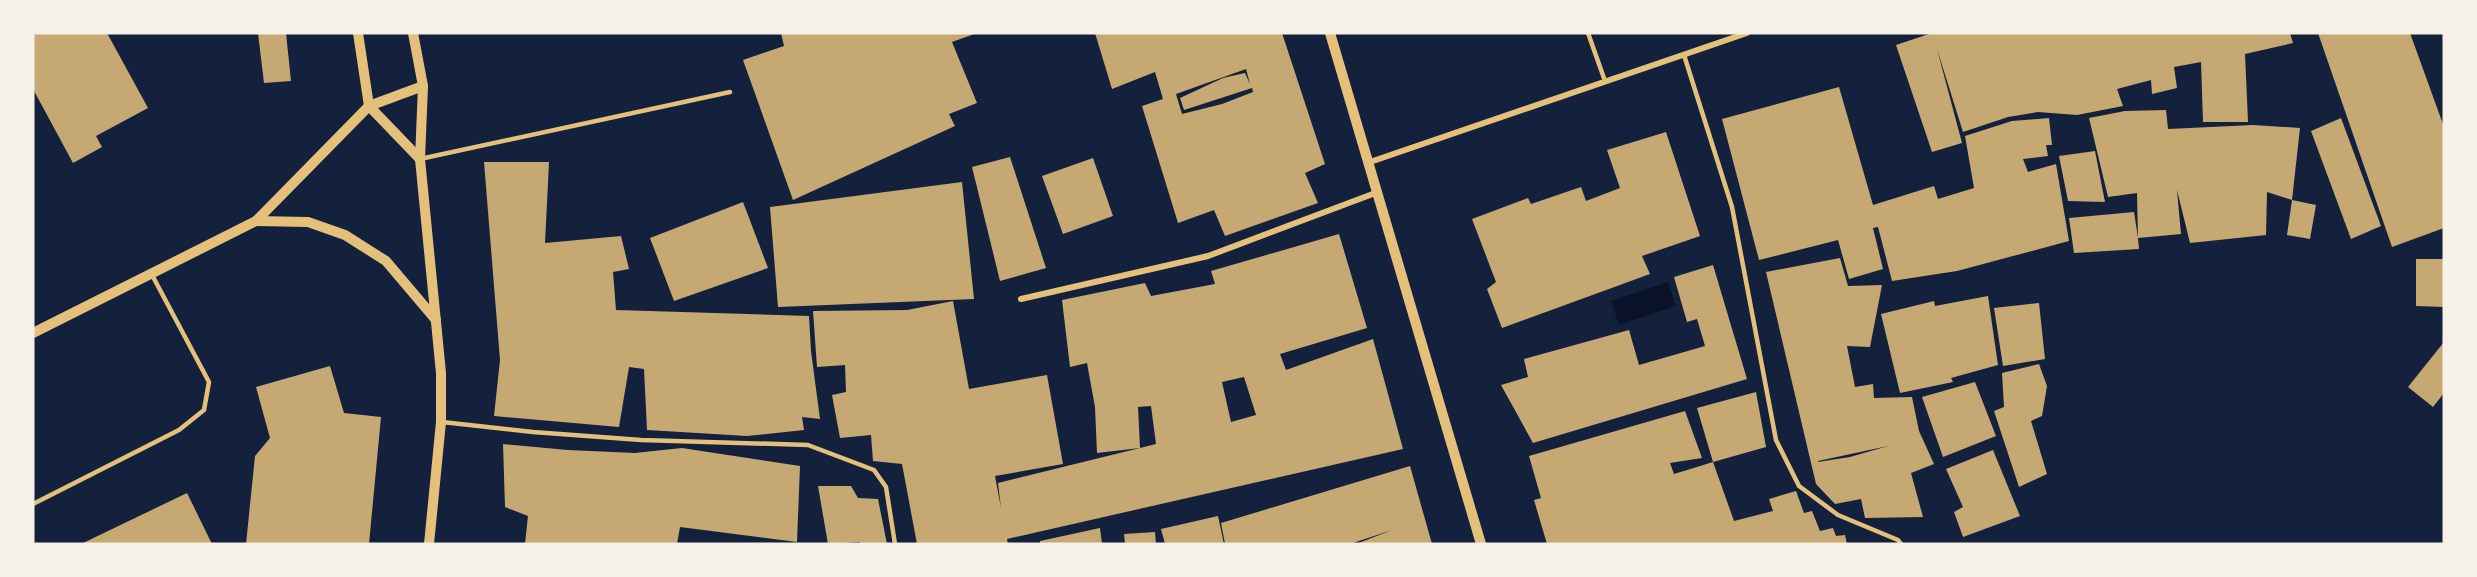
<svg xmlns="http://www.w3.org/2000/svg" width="2477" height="577" viewBox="0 0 2477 577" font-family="Signika,sans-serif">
	<rect width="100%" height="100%" fill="#14213d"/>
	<polygon fill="#0b132b" points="1668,282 1676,306 1619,325 1611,301"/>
	<g fill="#c6a872" fill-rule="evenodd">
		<polygon points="33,33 107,33 148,108 96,136 102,147 73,163 33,89"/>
		<polygon points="258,33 286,33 291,81 264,83"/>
		<polygon points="781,33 977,33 952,42 977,103 949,114 955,126 793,200 743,60 784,46"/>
		<path d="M1095 33H1282L1325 164 1305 173 1318 203 1225 236 1214 210 1178 223 1142 106 1163 99 1155 72 1112 89ZM1246 69 1250 84 1245 73 1223 78 1180 98 1184 110 1252 88 1253 92 1222 104 1182 114 1176 94Z"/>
		<polygon points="1932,33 2290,33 2293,43 2245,54 2248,122 2203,122 2201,62 2174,67 2177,88 2152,94 2151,80 2117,89 2123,106 2077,115 2038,112 2008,117 1963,132 1937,49 1962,143 1932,152 1896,45"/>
		<polygon points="2318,33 2410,33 2444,127 2444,228 2392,247"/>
		<polygon points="1839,87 1873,205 1934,186 1938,199 1974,188 1965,136 2012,121 2049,118 2052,145 2046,145 2048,156 2023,159 2028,172 2056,164 2069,241 1957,271 1892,281 1878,227 1873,228 1883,269 1849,279 1838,240 1759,260 1722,119"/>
		<polygon points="2166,110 2168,129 2253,125 2300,128 2292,200 2267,192 2266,235 2190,243 2177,190 2181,234 2138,238 2139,249 2074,253 2069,218 2134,212 2138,238 2137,193 2108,197 2089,118 2125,111"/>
		<polygon points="2341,118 2381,226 2351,239 2311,131"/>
		<polygon points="1666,132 1700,236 1642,256 1650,274 1502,328 1487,289 1496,282 1472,219 1528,198 1531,204 1581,187 1586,201 1620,188 1607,150"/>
		<polygon points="2095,151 2105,202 2068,201 2059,156"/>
		<polygon points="1010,157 1046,268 1000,281 972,167"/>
		<polygon points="1093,158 1113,216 1063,234 1042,176"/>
		<polygon points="484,162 549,162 545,243 621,236 629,269 613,272 616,310 809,316 811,351 820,419 802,417 804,430 747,436 647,430 644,369 629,367 619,427 494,416 500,360"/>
		<polygon points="962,182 974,299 778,307 770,207"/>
		<polygon points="2292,200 2316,205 2310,239 2287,235"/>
		<polygon points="743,202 768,268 674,301 650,238"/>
		<path d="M1339 234 1367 328 1280 354 1286 370 1373 339 1403 449 1007 539 1008 544H917L902 464 873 461 871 435 840 438 832 395 846 392 845 365 817 367 813 311 907 310 953 301 969 389 1047 375 1063 464 995 476 1001 508 998 483 1140 448 1156 444 1151 406 1138 407 1140 448 1097 453 1095 407 1087 363 1070 367 1062 300 1145 283 1151 296 1215 284 1211 271ZM1244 377 1256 415 1231 422 1222 382Z"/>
		<path d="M1840 258 1848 286 1882 285 1870 347 1847 346 1855 387 1873 384 1874 398 1912 397 1919 431 1934 464 1911 473 1923 517 1865 518 1861 499 1835 504 1816 484 1766 272ZM1888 446 1850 457 1818 462V461Z"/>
		<polygon points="2416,259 2444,259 2444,307 2416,306"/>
		<polygon points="1713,265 1747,379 1533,443 1501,385 1528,377 1524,359 1629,330 1639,365 1705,346 1697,319 1687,322 1674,277"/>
		<polygon points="1988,296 1998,365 1951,378 1953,382 1900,393 1881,314 1934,301 1935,306"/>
		<polygon points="2039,303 2045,359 2003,366 1994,308"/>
		<polygon points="2444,342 2444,393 2433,407 2408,387"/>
		<polygon points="2039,364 2047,386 2042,416 2031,421 2047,474 2019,487 1994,411 2004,407 2002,373"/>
		<polygon points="330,366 344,413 381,417 369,544 246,544 255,456 270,438 256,387"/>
		<polygon points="1975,382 1996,436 1943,457 1922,397"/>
		<polygon points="1756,392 1766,447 1713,462 1697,408"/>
		<polygon points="1685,411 1702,458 1670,463 1674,474 1713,462 1734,521 1773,511 1769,499 1796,491 1804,513 1812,511 1820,531 1833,528 1836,536 1845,535 1847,544 1547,544 1534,500 1541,498 1529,456"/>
		<polygon points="503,444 568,450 635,453 682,448 800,466 797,542 680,527 677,544 525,544 528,516 505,507"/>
		<polygon points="1993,450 2020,516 1963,537 1954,512 1963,507 1946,469"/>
		<polygon points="1410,466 1432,544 1356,544 1392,530 1350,544 1225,544 1221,523"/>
		<polygon points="818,486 851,486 858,498 878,499 887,544 860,544 860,542 828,544"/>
		<polygon points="187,493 212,544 81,544"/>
		<polygon points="1218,516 1224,544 1165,544 1161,529"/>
		<polygon points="1100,528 1102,544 1040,544 1040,541"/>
		<polygon points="1155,532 1156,544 1125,544 1124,534"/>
	</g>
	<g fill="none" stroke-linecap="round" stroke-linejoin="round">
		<g stroke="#e5c07b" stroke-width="4.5">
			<polyline points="1588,33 1605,81"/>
			<polyline points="1684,55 1732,207 1776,440 1799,486 1838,515 1898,540 1901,544"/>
			<polyline points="420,159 730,92"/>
			<polyline points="442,422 533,432 641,440 808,445 874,470 886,487 895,544"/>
			<polyline points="33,504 179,430 204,410 209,382 151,273"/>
		</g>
		<g stroke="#e5c07b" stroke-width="6">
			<polyline points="1370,162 1747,33"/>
			<polyline points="1021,299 1208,256 1378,192"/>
		</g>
		<g stroke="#e5c07b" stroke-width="10">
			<polyline points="358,33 369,106 420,159"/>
			<polyline points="413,33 423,86 420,159 441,373 441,422 429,544"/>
			<polyline points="1330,33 1481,544"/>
			<polyline points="256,221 308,222 345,235 386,261 436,320"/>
			<polyline points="33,333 256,221 369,106 423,86"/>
		</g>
	</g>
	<rect width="2477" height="577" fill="none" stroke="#f6f1e7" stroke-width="69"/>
</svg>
